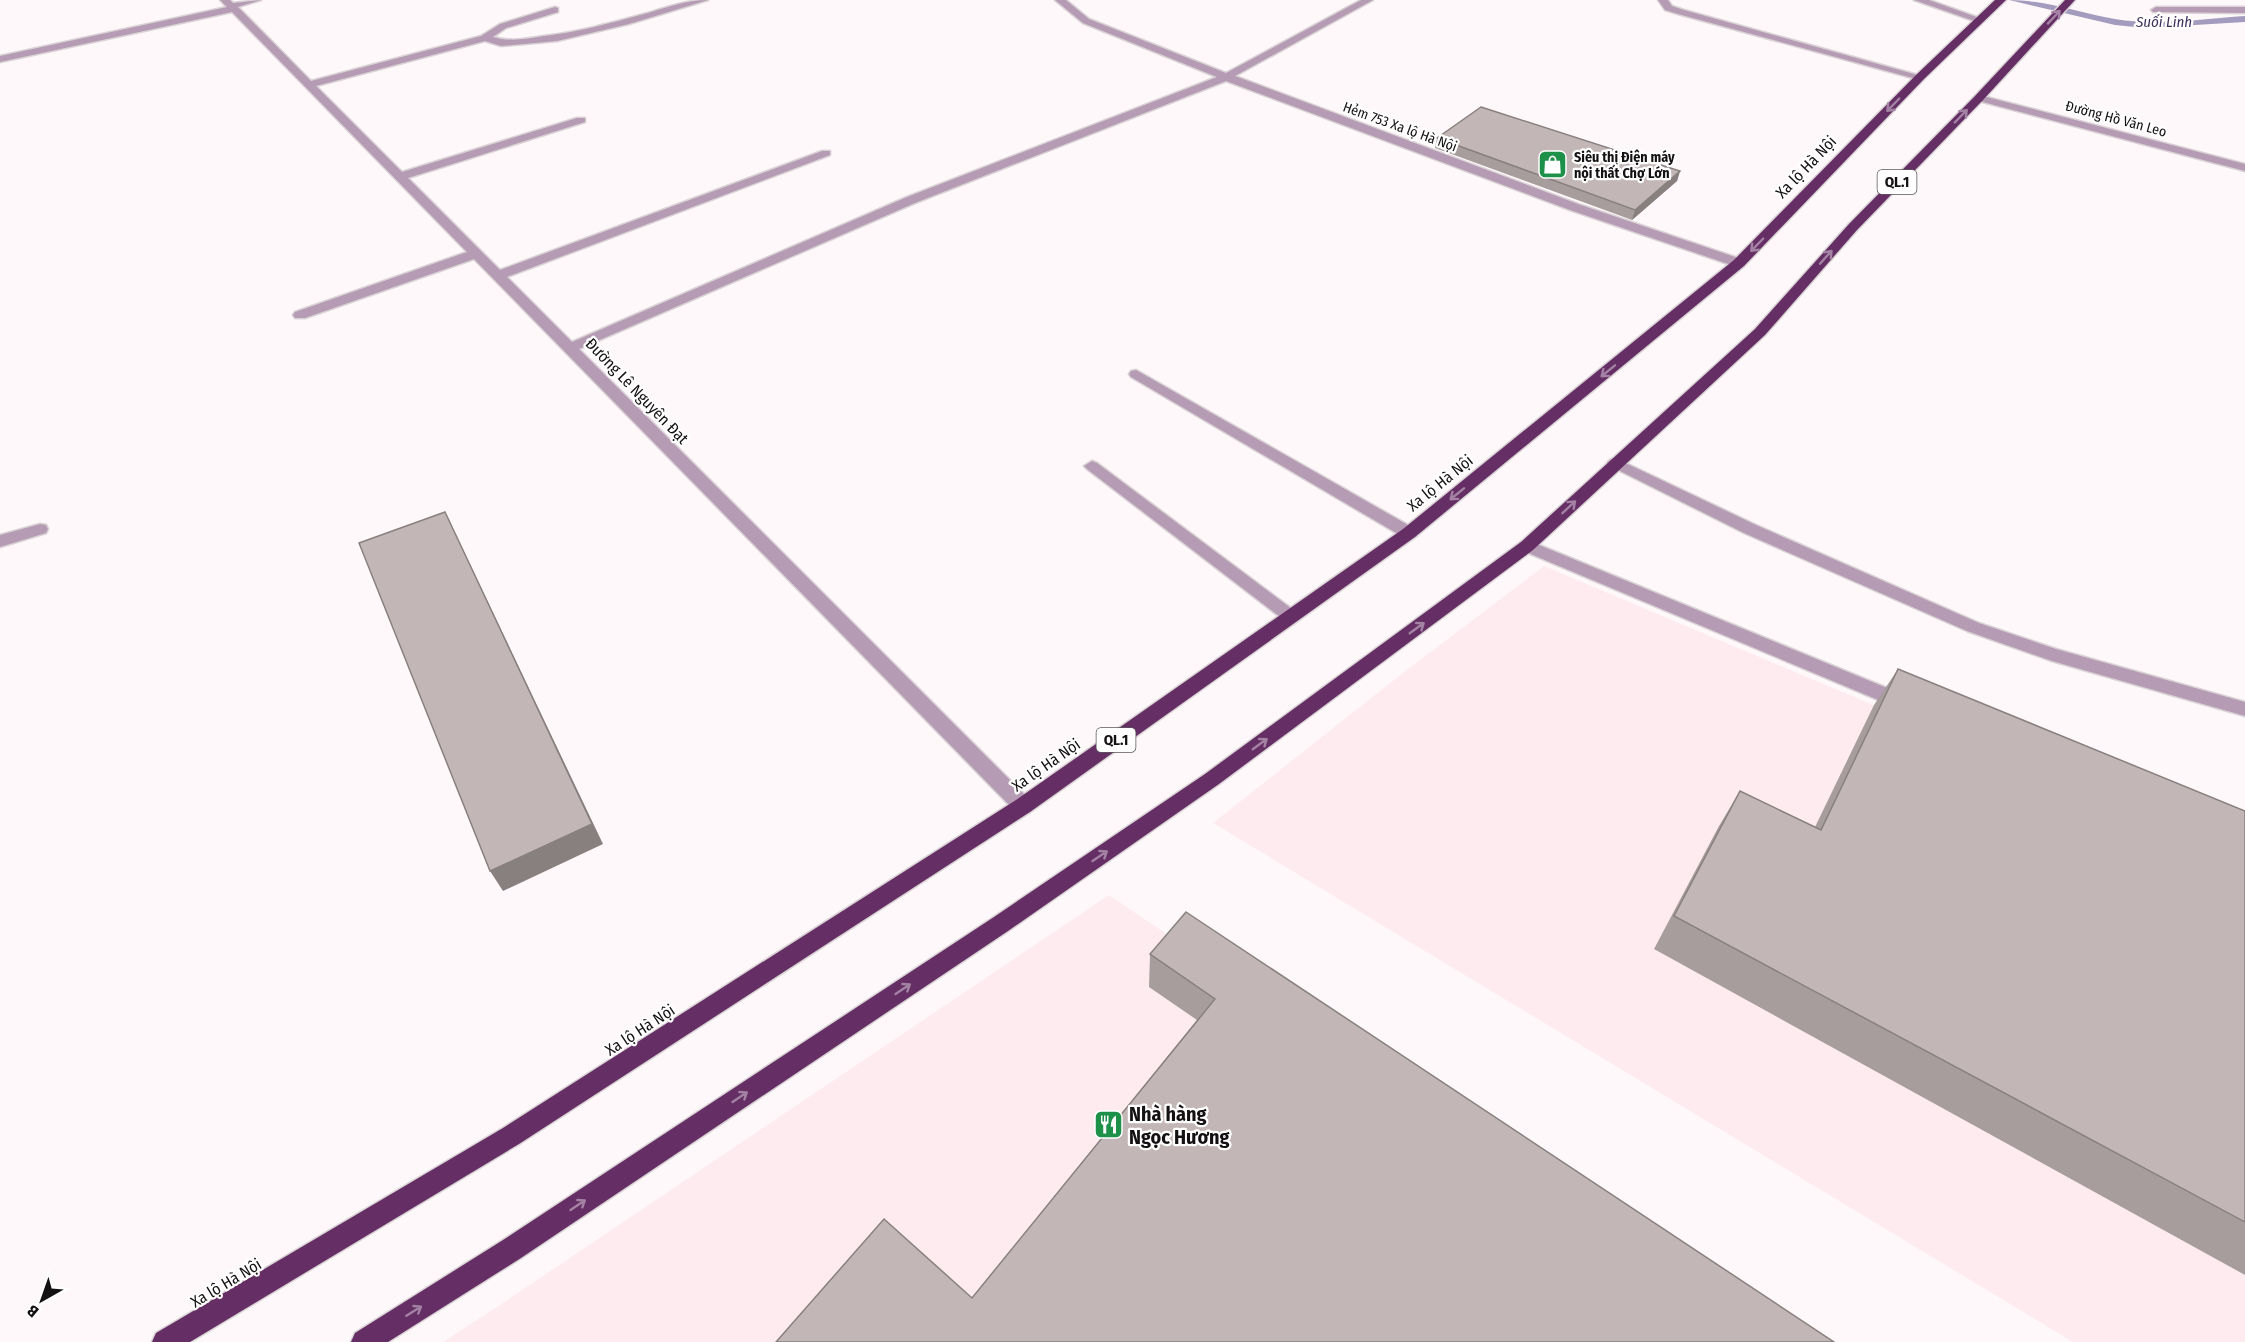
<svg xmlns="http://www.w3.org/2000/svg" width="2245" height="1342" viewBox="0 0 2245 1342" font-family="'Fira Sans Condensed',sans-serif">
	<rect width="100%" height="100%" fill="#fff8fa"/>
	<g fill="#feebf0">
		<polygon points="1544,566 2245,862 2245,1342 2073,1342 1213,823 1404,672"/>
		<polygon points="1109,895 1769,1342 443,1342 500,1305"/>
	</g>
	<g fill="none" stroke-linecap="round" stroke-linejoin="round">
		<path fill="#a49cbe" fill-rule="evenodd" d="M2009 0C2045 0 2079 13 2115 19 2157 26 2202 19 2245 16V22L2145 28 2115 25Z"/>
		<defs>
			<g id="minor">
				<path d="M220 0H230L233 3 261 0 238 7 311 81 481 36 500 24 555 7 558 8V12L506 28 493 37C509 42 527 39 544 36 578 32 611 23 644 14 665 8 686 0 708 0L629 24 557 41 501 46 485 41 316 86 402 172 577 118H585V122L408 178 500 270 822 151H830V155L507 277 572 342 907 197 1217 77 1083 23 1055 0H1066L1089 19 1226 73 1361 0H1373L1235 76 1578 204 1744 260 1745 263 1744 266H1734L1570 210 1226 81 915 203 579 349 1030 800 1033 806 1030 812 1023 814 1016 812 474 259 305 318H295L293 315 295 312 467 252 232 12 0 62V56L227 7Z"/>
				<polygon points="1658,0 1668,0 1672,6 1684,10 1925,77 1916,79 1678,14 1665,10"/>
				<polygon points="1914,0 1929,0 1985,20 1977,22"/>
				<polygon points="2156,7 2245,7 2245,13 2153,12 2151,10"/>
				<polygon points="1979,95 2245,164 2245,171 1975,100 1974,98"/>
				<polygon points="1136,370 1415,529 1417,533 1415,537 1403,537 1131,377 1129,374 1131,371"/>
				<polygon points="1615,458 1756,525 1979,623 2056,649 2245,702 2245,716 2052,661 1967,631 1744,533 1610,466 1607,463 1610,460"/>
				<polygon points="1092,461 1097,463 1296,612 1299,616 1296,620 1290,622 1284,620 1087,469 1084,466"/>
				<polygon points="40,524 46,525 48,529 46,533 0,547 0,535"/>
				<polygon points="1527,540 1909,697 1911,702 1909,707 1902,709 1895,707 1521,550 1519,546 1521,542"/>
			</g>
			<g id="highway">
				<polygon points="1995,0 2006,0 1924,79 1744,266 1415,537 1030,812 519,1144 190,1342 152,1342 156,1333 503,1128 1016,800 1403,529 1734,260 1916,75"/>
				<polygon points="2065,0 2075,0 1983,100 1857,230 1765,335 1533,550 1219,784 1008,931 521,1258 388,1342 351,1342 355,1333 503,1240 994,917 1205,774 1521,542 1755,329 1849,224 1975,96"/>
			</g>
		</defs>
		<use href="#minor" stroke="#d9d3d5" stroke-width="3"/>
		<use href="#highway" stroke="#d9d3d5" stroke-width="3"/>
		<use href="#minor" fill="#b69bb5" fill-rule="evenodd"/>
		<use href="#highway" fill="#652e65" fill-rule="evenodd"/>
	</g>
	<g fill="#a79d9d">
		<polygon points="1437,138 1680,171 1677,181 1632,220 1435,148"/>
		<polygon points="1898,669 2245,811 2245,1275 1654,949 1719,826 1740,791 1815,827 1874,705"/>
		<polygon points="1150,954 1834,1342 972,1298 1197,1020 1149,987"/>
	</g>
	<g fill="#88807f">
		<polygon points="1680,171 1677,181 1632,220 1635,210"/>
		<polygon points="445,512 603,844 503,891 490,871"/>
	</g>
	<g fill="#c2b7b6" stroke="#88807f" stroke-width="1.5">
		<polygon points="1481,107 1680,171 1635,210 1437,138"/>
		<polygon points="445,512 592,824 490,871 359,543"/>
		<polygon points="1898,669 2245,811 2245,1222 1674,916 1740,791 1821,830"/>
		<polygon points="1186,912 1834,1342 776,1342 884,1219 972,1298 1215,999 1150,954"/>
	</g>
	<defs><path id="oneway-shaft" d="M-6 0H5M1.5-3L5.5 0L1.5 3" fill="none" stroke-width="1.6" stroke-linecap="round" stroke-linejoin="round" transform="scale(1.5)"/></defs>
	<g stroke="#a382a3">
		<use href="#oneway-shaft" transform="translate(2054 17) rotate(-47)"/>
		<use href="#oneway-shaft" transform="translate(1893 105) rotate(134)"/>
		<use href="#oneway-shaft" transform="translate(1961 116) rotate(-46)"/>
		<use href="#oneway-shaft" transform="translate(1757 245) rotate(134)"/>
		<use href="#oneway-shaft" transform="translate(1826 257) rotate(-48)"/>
		<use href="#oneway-shaft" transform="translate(1608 371) rotate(141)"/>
		<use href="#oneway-shaft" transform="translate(1457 494) rotate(141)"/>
		<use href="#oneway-shaft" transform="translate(1569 507) rotate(-43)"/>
		<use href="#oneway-shaft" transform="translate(1417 628) rotate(-36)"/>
		<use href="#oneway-shaft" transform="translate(1260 744) rotate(-36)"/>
		<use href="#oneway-shaft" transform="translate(1100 856) rotate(-34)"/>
		<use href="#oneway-shaft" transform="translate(903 989) rotate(-34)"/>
		<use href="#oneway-shaft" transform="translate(740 1097) rotate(-34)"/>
		<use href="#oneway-shaft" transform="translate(578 1205) rotate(-34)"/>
		<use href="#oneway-shaft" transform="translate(414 1311) rotate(-32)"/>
	</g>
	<defs>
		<symbol id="shop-square" viewBox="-11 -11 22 22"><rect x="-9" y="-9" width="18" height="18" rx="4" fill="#1d904a" stroke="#fff"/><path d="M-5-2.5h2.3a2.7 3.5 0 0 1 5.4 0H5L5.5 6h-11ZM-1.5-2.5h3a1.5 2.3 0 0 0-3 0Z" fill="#fff"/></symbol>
		<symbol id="restaurant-square" viewBox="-11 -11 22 22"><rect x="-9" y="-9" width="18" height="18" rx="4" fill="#1d904a" stroke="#fff"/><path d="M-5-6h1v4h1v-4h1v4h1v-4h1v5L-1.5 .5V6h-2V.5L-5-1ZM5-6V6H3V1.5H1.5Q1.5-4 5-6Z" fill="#fff"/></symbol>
	</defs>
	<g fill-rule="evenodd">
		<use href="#shop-square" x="1536" y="148" width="33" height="33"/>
		<use href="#restaurant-square" x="1092" y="1108" width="33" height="33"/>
	</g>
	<g text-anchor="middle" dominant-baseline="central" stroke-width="4.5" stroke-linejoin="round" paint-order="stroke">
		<g font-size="14" fill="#141112" stroke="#fff">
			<text transform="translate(2116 119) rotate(15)">Đường Hồ Văn Leo</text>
			<text transform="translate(1400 127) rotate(20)">Hẻm 753 Xa lộ Hà Nội</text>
		</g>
		<g font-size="14" font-weight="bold" fill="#141112" stroke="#fff" text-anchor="start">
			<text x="1574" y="157">Siêu thị Điện máy<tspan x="1574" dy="16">nội thất Chợ Lớn</tspan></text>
		</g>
		<g font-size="15" font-style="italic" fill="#3d2e5c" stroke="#fff">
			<text x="2164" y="22">Suối Linh</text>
		</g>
		<g fill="#fff" stroke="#5a5859" stroke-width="1.5">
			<rect x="1877.5" y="170" width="39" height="24" rx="4.5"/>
			<rect x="1096.5" y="728" width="39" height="24" rx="4.5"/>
		</g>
		<g font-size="15" font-weight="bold" fill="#141112">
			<text x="1897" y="182">QL.1</text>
			<text x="1116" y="740">QL.1</text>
		</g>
		<g font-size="16" fill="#141112" stroke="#fff">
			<text transform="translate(1806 167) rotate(-46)">Xa lộ Hà Nội</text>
			<text transform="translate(637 391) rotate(46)">Đường Lê Nguyên Đạt</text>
			<text transform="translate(1440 483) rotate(-39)">Xa lộ Hà Nội</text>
			<text transform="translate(1046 765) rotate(-35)">Xa lộ Hà Nội</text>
			<text transform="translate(640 1030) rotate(-33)">Xa lộ Hà Nội</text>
			<text transform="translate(226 1283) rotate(-31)">Xa lộ Hà Nội</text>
		</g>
		<g font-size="20" font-weight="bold" fill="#141112" stroke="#fff" text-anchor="start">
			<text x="1129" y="1114">Nhà hàng<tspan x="1129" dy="23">Ngọc Hương</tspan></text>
		</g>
	</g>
	<g transform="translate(42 1300) rotate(220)" stroke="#ffffff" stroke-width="4.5" paint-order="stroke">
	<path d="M0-4.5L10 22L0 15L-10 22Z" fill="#141112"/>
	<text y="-9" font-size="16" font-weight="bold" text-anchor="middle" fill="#141112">B</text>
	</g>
</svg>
